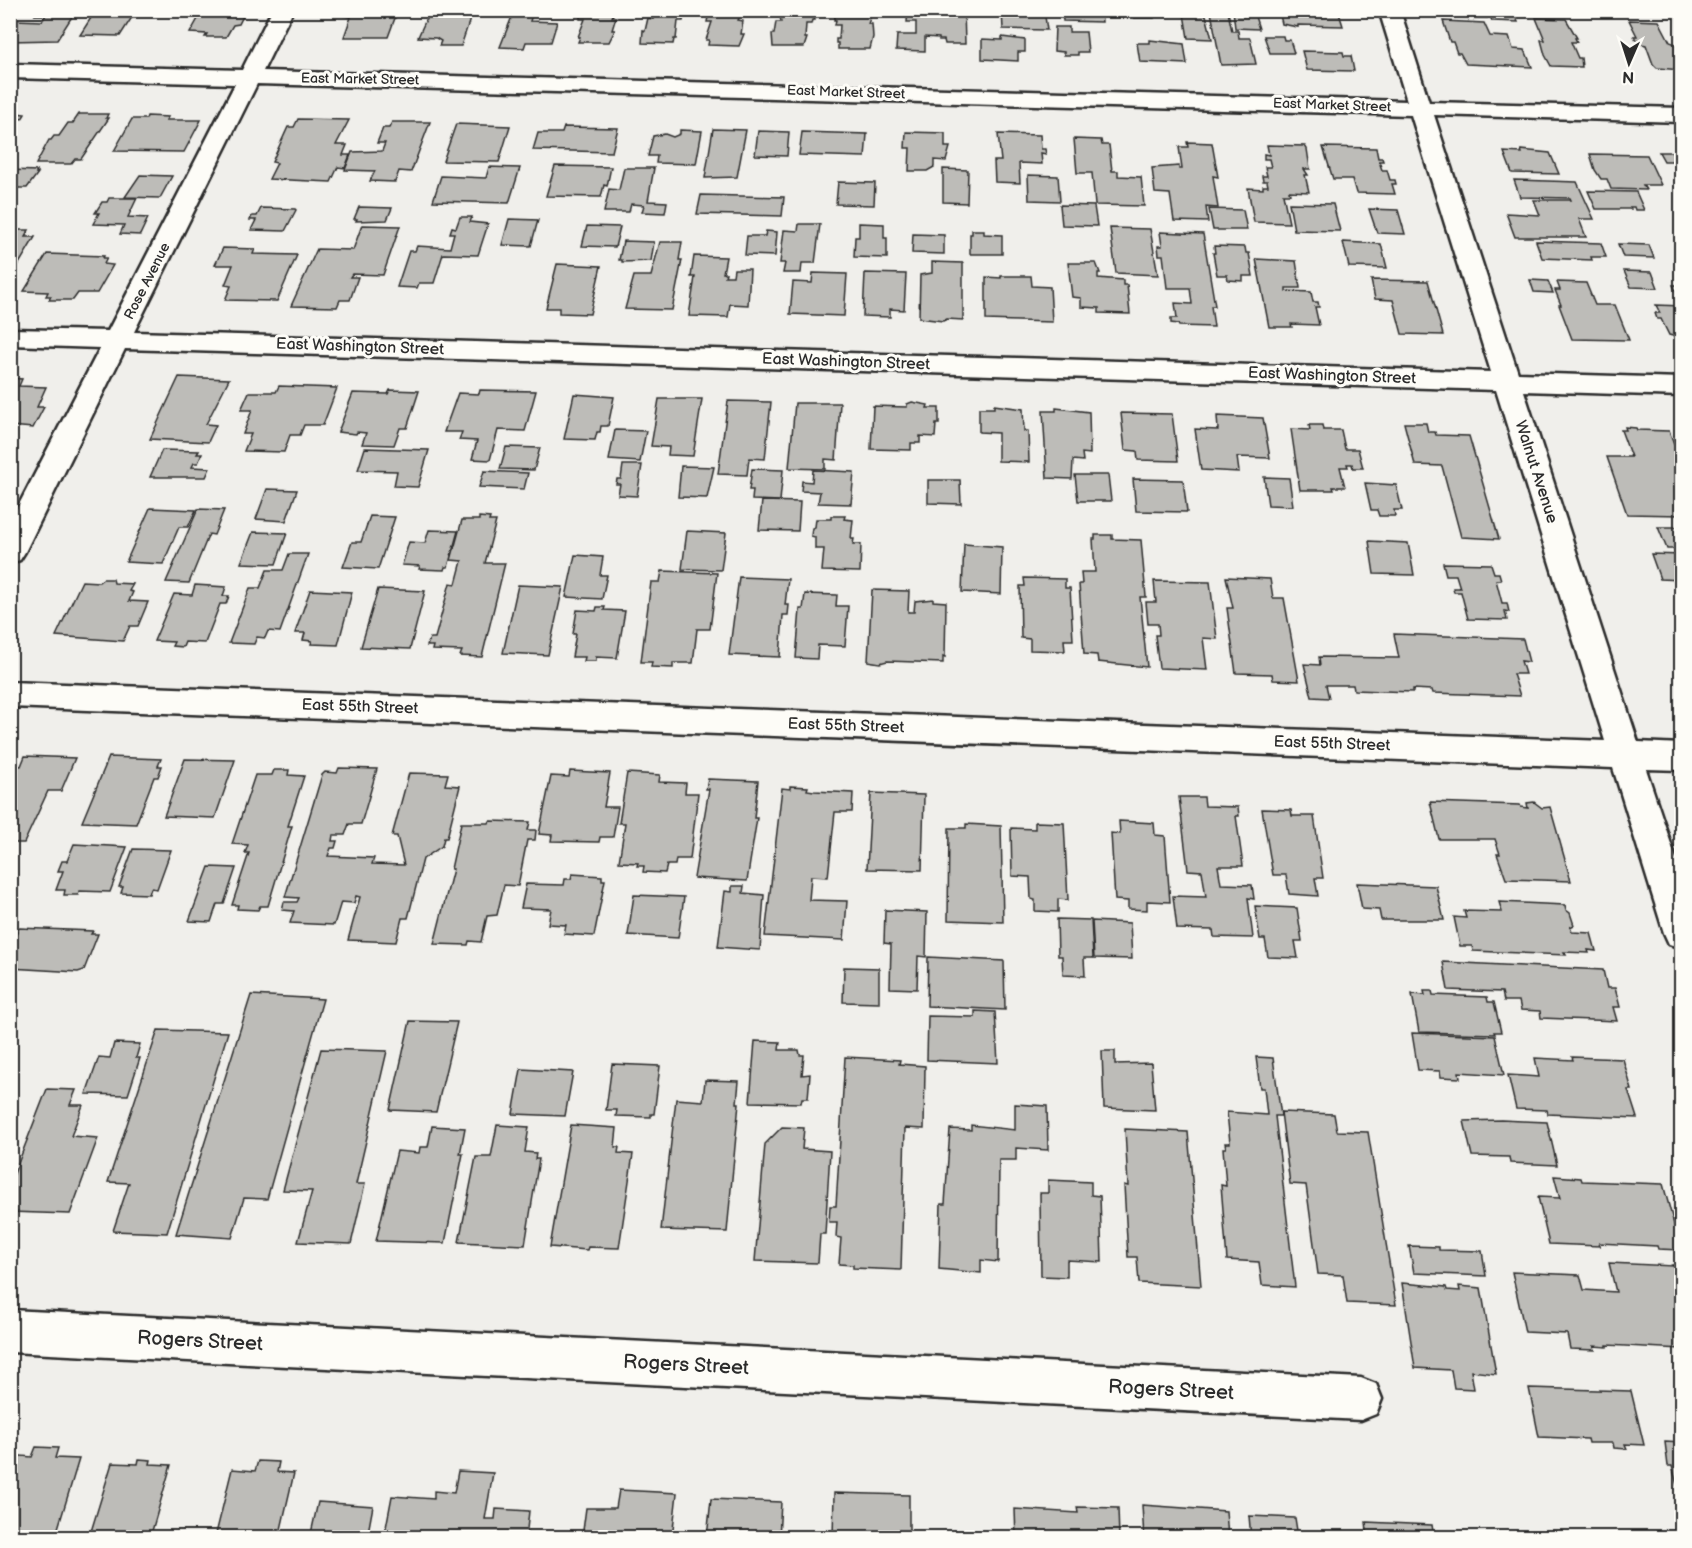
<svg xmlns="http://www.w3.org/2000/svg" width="1692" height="1548" viewBox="0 0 1692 1548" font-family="'Balsamiq Sans',sans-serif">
	<rect width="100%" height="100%" fill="#f0efeb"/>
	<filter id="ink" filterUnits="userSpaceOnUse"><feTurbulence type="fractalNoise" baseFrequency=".0167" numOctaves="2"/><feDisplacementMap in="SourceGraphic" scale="12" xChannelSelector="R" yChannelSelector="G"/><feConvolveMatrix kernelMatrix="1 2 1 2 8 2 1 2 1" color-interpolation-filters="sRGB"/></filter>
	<g filter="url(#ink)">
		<g fill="#bdbcb8" stroke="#2b2b2b" stroke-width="1.5">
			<polygon points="38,10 58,10 51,11 48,15 73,15 57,40 10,41 10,27 15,20 42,21 46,15 35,15"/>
			<polygon points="96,10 147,10 145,14 134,14 120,36 80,35"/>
			<polygon points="203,10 246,10 239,24 233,25 226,37 205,37 207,34 190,33"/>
			<polygon points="347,10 398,10 388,37 344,37 351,17 344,16"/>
			<polygon points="580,10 615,10 612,17 616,17 612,30 615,30 609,42 578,42 580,37 578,37 585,19 580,19"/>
			<polygon points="655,10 685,10 683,21 678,21 676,39 674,39 673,44 642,43 643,30 645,31 648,18 653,19"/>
			<polygon points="710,10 743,11 738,20 743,21 741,34 744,34 739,46 708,45 709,40 706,40 712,22 707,22 708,17 706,17"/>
			<polygon points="783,10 813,10 815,20 812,20 811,24 806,24 805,38 807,38 804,47 773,47 772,34 774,34 776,22 781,22 780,16"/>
			<polygon points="837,10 868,10 870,18 868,24 872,24 873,37 870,49 838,49 838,43 836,43 836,39 839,39 840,25 835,25 836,20 834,20"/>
			<polygon points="908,10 964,10 965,44 945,44 944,40 939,40 939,38 925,37 925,51 896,50 897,35 916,35 916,22 907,22"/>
			<polygon points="1018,10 1044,10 1047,30 1003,29 1002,11"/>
			<polygon points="1062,10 1101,10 1102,22 1063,21"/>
			<polygon points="1133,10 1177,10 1178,12 1157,11 1153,14 1154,18 1134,18"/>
			<polygon points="1233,10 1253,10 1259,29 1235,28"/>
			<polygon points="1279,10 1338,10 1343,26 1298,25 1298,27 1282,24"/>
			<polygon points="1445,10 1484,10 1487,18 1447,17"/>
			<polygon points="1488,10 1513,10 1518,22 1492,21"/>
			<polygon points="442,12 472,13 461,46 439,46 441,41 436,38 418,37 428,15 441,15"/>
			<polygon points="1211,12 1228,12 1232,31 1238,31 1239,38 1250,38 1256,64 1221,65"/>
			<polygon points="513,14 532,15 530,21 557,22 551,42 526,42 524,48 500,47"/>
			<polygon points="1184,14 1206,15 1212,39 1188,38"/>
			<polygon points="1536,18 1566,19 1577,38 1575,38 1577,42 1571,42 1578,58 1581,58 1582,67 1551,66 1545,55 1541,40 1545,40"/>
			<polygon points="1629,20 1659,21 1670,42 1676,44 1682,55 1682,70 1657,68 1653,64 1646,45 1641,44 1639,40 1636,40 1634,36 1637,36"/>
			<polygon points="1443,21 1484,23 1490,36 1509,37 1513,49 1525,50 1532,67 1466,64 1460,53 1457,53 1453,42 1450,42"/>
			<polygon points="1055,27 1069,27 1069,32 1086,32 1088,52 1078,52 1078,55 1064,55 1064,52 1054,51"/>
			<polygon points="1264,36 1283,36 1284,40 1290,40 1294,53 1270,53"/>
			<polygon points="1002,37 1025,40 1025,52 1018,52 1018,61 982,59 982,39 1002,40"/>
			<polygon points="1150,40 1184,44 1187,64 1140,62 1137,43 1150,43"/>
			<polygon points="1302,51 1343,52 1344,56 1351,56 1354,71 1307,70"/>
			<polygon points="10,112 25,114 22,119 18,118 10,130"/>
			<polygon points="79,114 108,114 106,118 109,118 81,159 75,159 71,164 36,164 49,140 51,140 54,136 59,136 68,123 73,123"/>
			<polygon points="147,116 168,117 166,120 201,120 184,152 114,151 132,119 146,119"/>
			<polygon points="298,119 349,120 336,145 347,145 343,155 350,155 345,168 338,167 331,182 269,179 277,163 272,162 288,127 294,127"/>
			<polygon points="392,122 430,122 411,172 399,171 395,182 370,181 375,171 345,170 352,152 382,151 385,143 377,143 383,128 389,128"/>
			<polygon points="456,124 510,126 499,162 443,161"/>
			<polygon points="564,127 618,128 612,152 533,150 538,133 562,133"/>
			<polygon points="713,129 746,130 737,177 705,178"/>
			<polygon points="680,130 702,131 696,164 656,163 657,156 648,156 653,136 665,134 673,137 680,134"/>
			<polygon points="758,131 789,132 787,156 755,155"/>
			<polygon points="802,132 867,134 865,157 799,155"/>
			<polygon points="906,132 945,133 945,147 950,147 946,161 934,160 934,167 927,171 909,171 910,148 905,148"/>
			<polygon points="998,134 1040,135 1041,149 1045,149 1046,154 1041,153 1042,164 1019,163 1020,183 995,182 994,161 1001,161"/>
			<polygon points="1074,139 1101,140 1102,145 1109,145 1112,171 1118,171 1118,176 1141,177 1144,206 1095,205 1092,173 1077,173"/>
			<polygon points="1187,142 1212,143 1218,177 1213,176 1218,208 1206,207 1208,222 1174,221 1170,194 1155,193 1152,168 1179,166 1179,169 1182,169 1179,147 1188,147"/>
			<polygon points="1267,145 1305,146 1307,149 1310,169 1304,169 1308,175 1305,175 1309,192 1289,191 1290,194 1283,194 1289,223 1254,222 1248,188 1263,189 1263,186 1268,186 1267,181 1263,181 1262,176 1267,176 1265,167 1271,167 1269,159 1264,159 1264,154 1269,155"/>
			<polygon points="1323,147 1376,148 1378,158 1382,158 1383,161 1379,161 1382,170 1387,170 1390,180 1395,180 1396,184 1392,184 1395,194 1356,193 1352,179 1333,179"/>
			<polygon points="1521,150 1550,153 1559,174 1512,173 1504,152 1522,153"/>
			<polygon points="1659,152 1682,152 1682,168 1678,161 1664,161"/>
			<polygon points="1590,154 1647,155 1661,185 1643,185 1646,190 1611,189 1607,179 1601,179 1595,170"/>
			<polygon points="555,166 611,167 607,186 604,185 601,197 546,196"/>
			<polygon points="489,167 520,168 509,203 433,201 441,176 486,178"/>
			<polygon points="624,168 654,168 648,201 667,202 665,213 642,212 644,205 631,204 629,212 604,212 609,189 619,190"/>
			<polygon points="943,169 968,170 967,203 943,202"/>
			<polygon points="10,170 37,171 36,173 38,173 27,188 10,188"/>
			<polygon points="140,175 172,176 160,198 125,197"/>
			<polygon points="1028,175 1058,176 1060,201 1029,200"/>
			<polygon points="1514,180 1577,182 1594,219 1579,219 1586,237 1515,237 1506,213 1540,215 1534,200 1571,200 1570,198 1520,197"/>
			<polygon points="838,182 875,183 874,205 836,204"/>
			<polygon points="1588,191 1636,192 1644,210 1635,210 1634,207 1630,207 1631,209 1596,209"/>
			<polygon points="701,195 784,197 782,216 697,214"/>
			<polygon points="109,198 137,198 128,217 148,218 140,235 120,234 124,225 93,224 99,213 95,213 102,202 107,202"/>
			<polygon points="1289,203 1333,204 1340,231 1294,230"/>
			<polygon points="1060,205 1094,206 1097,226 1062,225"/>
			<polygon points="359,207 392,208 387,220 356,221 357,219 354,219"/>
			<polygon points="261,208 295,209 296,210 285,231 251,230 256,220 250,220 252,216 257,216"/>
			<polygon points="1209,209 1243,210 1247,230 1213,230"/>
			<polygon points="1369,209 1398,210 1405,234 1377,233"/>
			<polygon points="460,217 472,217 470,222 488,224 478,255 443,254 434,283 419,283 417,288 397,287 409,251 415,251 417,246 450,248 454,233 450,233 452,227 456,228"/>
			<polygon points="509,219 538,220 531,246 502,245"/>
			<polygon points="859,223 884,224 884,238 887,238 887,258 854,257 855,237 859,237"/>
			<polygon points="799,224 820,224 815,263 802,263 801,273 783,273 785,263 780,263 784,230 798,231"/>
			<polygon points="362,225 400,226 383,275 352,274 350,277 358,277 350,300 340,300 337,307 291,306 317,249 353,250"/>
			<polygon points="587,226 620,227 615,247 582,246"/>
			<polygon points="1110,228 1150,229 1158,275 1116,273"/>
			<polygon points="10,230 29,230 25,237 35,237 10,279"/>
			<polygon points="972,230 984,230 984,234 1002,235 1002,254 970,254 970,234 972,234"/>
			<polygon points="766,231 777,232 775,256 745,255 747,236 765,236"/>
			<polygon points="1160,232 1203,234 1215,306 1211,306 1214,327 1179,326 1178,324 1171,323 1171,318 1177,318 1175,303 1192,304 1190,288 1167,288 1163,255 1159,255 1158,246 1162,246"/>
			<polygon points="913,234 944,235 944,254 912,253"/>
			<polygon points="623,241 654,242 651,261 622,262 622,260 619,260"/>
			<polygon points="1536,241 1601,243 1606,257 1591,257 1592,260 1542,258"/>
			<polygon points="660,242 682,242 679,260 682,260 672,310 625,309 634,276 651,276"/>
			<polygon points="1343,242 1381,244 1387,268 1349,267"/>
			<polygon points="1618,244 1649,245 1654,258 1623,257"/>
			<polygon points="1214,246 1245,247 1246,253 1249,253 1253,276 1243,276 1243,281 1228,280 1227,275 1217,275 1213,253 1215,253"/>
			<polygon points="223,248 255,249 253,254 297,255 277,301 225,300 231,286 225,285 233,265 215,265"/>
			<polygon points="47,254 104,256 103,258 107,258 104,264 113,265 97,293 78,293 73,300 49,300 51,296 46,296 48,292 24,291"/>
			<polygon points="694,256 726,257 723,273 726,273 725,276 733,276 734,269 750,269 748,305 730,304 728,317 689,316 695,277 691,277"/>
			<polygon points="1256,259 1296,261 1300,288 1286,288 1286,291 1311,292 1313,302 1318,302 1319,307 1315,307 1319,325 1291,324 1292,327 1269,327"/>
			<polygon points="932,262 963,263 963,320 947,319 943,321 919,318 920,275 932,273"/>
			<polygon points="1068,263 1096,263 1100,273 1098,273 1098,278 1123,280 1123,285 1127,285 1130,314 1099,313 1099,308 1081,307 1081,298 1072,297"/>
			<polygon points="557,264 601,266 590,314 559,313 559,308 546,308"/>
			<polygon points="1624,271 1652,272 1658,288 1631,287"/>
			<polygon points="813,273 847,274 844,316 790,314 793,282 812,283"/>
			<polygon points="865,273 906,274 904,310 890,309 890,317 863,316"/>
			<polygon points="1001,276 1031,276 1032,286 1050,287 1052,322 986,320 986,277 1001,278"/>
			<polygon points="1371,280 1428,281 1443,335 1402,334 1393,300 1375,299"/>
			<polygon points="1530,280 1548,281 1553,293 1534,292"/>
			<polygon points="1557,282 1586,283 1595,305 1615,305 1629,340 1572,339 1559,305 1561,305 1555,290 1560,290"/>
			<polygon points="1673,285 1682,285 1682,304"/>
			<polygon points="1656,305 1682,306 1681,338 1669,335 1661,319 1657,319 1655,313 1660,313"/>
			<polygon points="179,377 229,379 206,424 216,425 208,442 150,439"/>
			<polygon points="10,378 22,379 19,386 46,387 37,407 44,407 33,428 10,426"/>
			<polygon points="279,386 337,388 323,425 304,425 300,435 290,435 284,452 244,451 251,434 243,434 252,410 241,410 249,392 276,392"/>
			<polygon points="390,390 419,391 407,428 400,428 394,445 362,444 366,433 357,432 356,434 338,432 353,393 388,394"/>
			<polygon points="480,390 536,391 525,431 498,430 490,460 472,459 477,441 459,440 462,432 444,432 458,393 479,394"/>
			<polygon points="574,394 614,397 608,426 601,426 600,432 597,432 595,440 564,439"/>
			<polygon points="659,399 702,399 693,456 668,455 669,447 651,446"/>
			<polygon points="728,401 771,402 765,459 749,458 747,475 718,474"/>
			<polygon points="912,402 928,405 927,408 939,408 939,424 936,424 935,437 920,436 920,443 911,443 911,450 871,449 873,406 907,407 907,404"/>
			<polygon points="795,403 840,403 836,460 825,459 825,469 789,468"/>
			<polygon points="994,405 1023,409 1024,431 1028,431 1029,462 998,461 998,433 979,432 979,408 994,408"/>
			<polygon points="1056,408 1089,412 1090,454 1082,453 1083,461 1073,460 1072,479 1047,478 1043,411 1056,411"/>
			<polygon points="1121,413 1172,414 1178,461 1138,460 1137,451 1125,450"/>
			<polygon points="1217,416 1263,418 1270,458 1237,457 1239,472 1201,470 1195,429 1218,430"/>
			<polygon points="1404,423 1426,423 1428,432 1435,432 1436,435 1469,436 1499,539 1461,537 1442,466 1415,465"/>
			<polygon points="1309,425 1322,425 1323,430 1341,430 1345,449 1358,449 1363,468 1353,468 1352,464 1347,464 1348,467 1340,467 1345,487 1333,487 1334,490 1300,490 1291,429 1310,430"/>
			<polygon points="1625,427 1636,428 1637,430 1669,431 1679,456 1682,456 1682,515 1627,514 1607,457 1631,457 1621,430 1626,430"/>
			<polygon points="615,430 646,431 640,462 609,460"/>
			<polygon points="506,447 540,448 534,470 500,469"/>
			<polygon points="365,448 429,450 418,487 394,486 397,471 358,470"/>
			<polygon points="162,450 199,451 197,454 202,454 198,463 194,463 192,467 210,468 206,477 150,477"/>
			<polygon points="623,465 642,465 637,496 618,495 620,484 616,484 617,479 621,479"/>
			<polygon points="681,466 714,467 707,498 678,497"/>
			<polygon points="752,469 783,470 780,501 752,500 753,490 749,490"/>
			<polygon points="813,470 854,472 851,504 818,503 820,492 801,491 802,481 812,482"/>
			<polygon points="484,471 528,473 524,489 479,487"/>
			<polygon points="1075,475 1108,475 1111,501 1078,501"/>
			<polygon points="1264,477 1289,478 1293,506 1268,505"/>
			<polygon points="1133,479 1183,480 1187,512 1136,511"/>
			<polygon points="928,480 960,480 961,504 928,503"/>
			<polygon points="1365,483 1396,485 1402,510 1394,510 1395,516 1379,516 1377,510 1371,510"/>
			<polygon points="267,489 297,490 286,521 256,519"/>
			<polygon points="762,501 800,502 798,531 759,530"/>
			<polygon points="150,508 196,510 188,527 179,527 163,564 126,562"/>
			<polygon points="198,509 224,510 214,535 209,534 189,583 166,582"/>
			<polygon points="370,516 395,517 378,569 343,567 352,542 361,542"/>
			<polygon points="831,516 845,516 844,519 853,520 851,539 854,539 853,544 861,544 860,572 822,571 824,549 815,549 815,537 811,536 812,528 815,527 816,519 831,519"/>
			<polygon points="479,517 490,518 489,521 496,521 485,563 505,563 482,657 460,656 462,651 432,650 433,646 427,646 430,638 435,638 450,583 456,584 462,561 451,560 462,520 479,520"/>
			<polygon points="1658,527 1682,527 1682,549 1667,549"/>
			<polygon points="429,530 458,531 448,567 445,567 444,570 419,569 420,566 402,565 409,542 425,543"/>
			<polygon points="687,531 726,533 721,570 682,569"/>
			<polygon points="253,532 287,533 276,564 241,563"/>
			<polygon points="1095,535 1112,535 1112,539 1141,540 1146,597 1140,597 1147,667 1098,662 1097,655 1084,654 1079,584 1082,584 1081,572 1095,572 1093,539 1095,539"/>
			<polygon points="1369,541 1408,543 1414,575 1374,574"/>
			<polygon points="964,544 1002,547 1001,594 962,592"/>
			<polygon points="289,554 308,554 280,632 268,631 265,638 257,637 254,644 229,643 250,588 260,588 267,570 283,570"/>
			<polygon points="1651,554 1682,555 1682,580 1660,579"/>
			<polygon points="575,555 603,557 600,575 607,575 602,599 566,597"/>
			<polygon points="1443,563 1491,564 1494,573 1499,573 1501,580 1496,580 1502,603 1507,603 1509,612 1505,611 1507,620 1468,619 1461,592 1454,592 1453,588 1460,588 1456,575 1446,575"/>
			<polygon points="662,571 717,573 710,629 697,629 693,663 673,663 673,668 651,667 652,662 641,662 651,582 660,582"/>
			<polygon points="739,577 788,579 785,605 789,605 788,615 783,615 780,657 729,655"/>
			<polygon points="1226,577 1270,579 1273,598 1284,598 1299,681 1273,680 1272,674 1236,673 1227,608 1233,608"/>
			<polygon points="1024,578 1065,579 1065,588 1070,588 1073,640 1064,640 1065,651 1030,650 1030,639 1021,638 1020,586 1025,586"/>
			<polygon points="103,579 113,579 114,583 133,584 129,591 133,592 129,601 148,602 138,626 130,626 123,641 56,636 82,581 99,582"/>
			<polygon points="1154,581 1210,582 1217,639 1203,638 1207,670 1159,668 1155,635 1159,635 1158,624 1148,624 1146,602 1156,602"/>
			<polygon points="195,585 226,587 223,596 229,596 226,604 220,604 205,643 185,642 183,647 172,646 174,642 154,641 174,594 192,595"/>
			<polygon points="518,585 563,587 548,655 503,653"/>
			<polygon points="378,589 425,591 410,649 361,647"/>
			<polygon points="310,590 352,592 338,645 311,644 312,641 303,640 305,633 295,633"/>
			<polygon points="872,590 909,591 908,612 914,612 915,601 933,599 933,601 946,602 945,657 943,656 943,663 887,661 880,663 868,661"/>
			<polygon points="805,594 837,595 836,606 848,606 845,646 818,645 817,659 796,658 800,609 803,609"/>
			<polygon points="597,607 605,607 604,610 625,611 617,658 596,657 596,661 584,661 585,657 572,657 576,634 573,634 577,610 596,611"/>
			<polygon points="1394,634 1523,639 1529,662 1521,661 1525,674 1513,674 1520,696 1433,693 1432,690 1413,689 1413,692 1354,690 1353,685 1326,685 1329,698 1312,697 1304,664 1320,665 1319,657 1399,658"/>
			<polygon points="25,756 75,758 61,791 48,791 24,843 10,843 10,765 21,766"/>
			<polygon points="109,757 161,759 158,766 162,766 158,777 154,777 136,824 82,822"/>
			<polygon points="185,759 235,760 215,818 164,816"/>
			<polygon points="339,768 377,769 361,824 349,824 345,835 333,835 332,841 337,841 335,848 331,848 328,856 374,858 372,864 404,865 397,836 392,836 409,773 448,774 445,785 460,786 447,838 444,838 442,846 423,859 408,918 402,918 396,942 348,940 360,897 356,896 354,903 341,902 334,925 290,923 294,911 282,910 284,902 297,902 299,898 285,897 322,775 325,772 337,773"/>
			<polygon points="274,770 289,770 288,775 304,776 288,826 292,826 268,906 260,906 258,910 237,909 238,905 232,905 249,853 245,853 248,845 232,844 255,775 272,775"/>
			<polygon points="570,771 610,773 604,807 618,807 613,837 600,837 599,842 551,841 552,835 539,834 551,776 569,777"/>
			<polygon points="627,773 660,775 659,782 686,783 685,793 698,793 690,859 676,859 675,865 667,865 665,873 643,872 644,866 637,866 638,863 619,862 625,823 619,823"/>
			<polygon points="708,779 758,781 754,818 757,818 747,881 694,878 709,789 706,789"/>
			<polygon points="790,786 808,787 807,790 814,791 853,793 852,812 835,812 828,877 811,876 809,900 847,901 844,940 765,936 782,788 790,789"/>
			<polygon points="871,793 924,795 922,870 867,869"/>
			<polygon points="1179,797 1204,797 1205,806 1238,807 1239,816 1236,816 1243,866 1218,866 1221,884 1252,885 1254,899 1248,898 1253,938 1214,937 1213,930 1177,929 1173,896 1206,897 1202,871 1188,870"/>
			<polygon points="1430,802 1520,805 1521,807 1528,808 1527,803 1534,802 1542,808 1550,807 1571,881 1506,879 1497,854 1500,854 1495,839 1439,839"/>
			<polygon points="1262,809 1291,810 1292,816 1314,816 1323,878 1315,878 1318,896 1289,894 1286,875 1273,875"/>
			<polygon points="490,821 530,822 528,830 536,830 535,840 527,840 518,886 504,885 497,915 487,916 481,942 469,941 468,945 434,944 453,869 451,869 461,823 489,823"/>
			<polygon points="1119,821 1154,823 1155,835 1165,836 1170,902 1147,901 1147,910 1128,909 1128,901 1115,900 1111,833 1120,834"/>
			<polygon points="1035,822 1064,823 1068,900 1058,899 1058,912 1035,911 1035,900 1031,899 1030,877 1012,876 1011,828 1035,829"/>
			<polygon points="966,824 1001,826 1003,922 948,920 949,828 966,828"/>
			<polygon points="74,844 127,847 110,892 79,891 78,895 64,895 65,890 56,890 63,871 58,871 62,861 67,861"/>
			<polygon points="133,849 171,850 157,889 151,888 149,894 121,893 123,887 119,887"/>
			<polygon points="209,867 236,868 224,904 217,904 211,922 189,921"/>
			<polygon points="572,874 602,876 602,880 605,880 594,936 564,934 566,925 548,924 551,909 521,908 526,884 564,885 565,879 571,879"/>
			<polygon points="1357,883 1436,886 1444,920 1381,920 1379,910 1362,909"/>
			<polygon points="732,886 744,886 743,893 764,895 760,950 718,947 725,891 732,892"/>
			<polygon points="634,895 684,897 678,938 628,935"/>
			<polygon points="1499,902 1565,905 1566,910 1570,913 1574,925 1570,927 1572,932 1591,933 1596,951 1588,950 1589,953 1564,952 1566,955 1473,951 1472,946 1460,946 1454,917 1466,918 1464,911 1502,912"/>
			<polygon points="1255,906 1297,908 1302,941 1295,941 1298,958 1268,957 1265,939 1260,939"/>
			<polygon points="885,910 927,912 926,957 918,956 917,989 890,988 891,944 884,943"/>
			<polygon points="1057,919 1091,920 1093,958 1084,958 1085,976 1063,975 1062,956 1058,956"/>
			<polygon points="1092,921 1130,923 1132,959 1094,958"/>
			<polygon points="19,928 93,931 91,934 98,934 84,970 78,972 10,968 10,949"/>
			<polygon points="928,957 1004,961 1005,1010 927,1006"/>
			<polygon points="1443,962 1603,970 1607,988 1615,988 1620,1007 1613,1007 1617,1021 1541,1018 1540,1011 1521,1010 1519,1001 1504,1001 1502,992 1448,990"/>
			<polygon points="844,967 879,968 879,1003 843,1002"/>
			<polygon points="1424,991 1432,991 1433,995 1487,997 1488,1002 1494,1002 1501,1032 1494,1032 1495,1034 1419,1032 1412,994 1425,995"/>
			<polygon points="251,995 323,999 267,1199 244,1198 232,1238 176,1234"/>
			<polygon points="975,1011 995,1012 998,1063 927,1060 928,1016 975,1017"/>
			<polygon points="410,1021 457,1022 436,1112 390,1110"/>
			<polygon points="158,1030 228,1032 167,1233 113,1231 129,1183 108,1182"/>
			<polygon points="1412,1033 1495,1036 1504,1075 1459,1072 1460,1078 1441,1077 1440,1071 1418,1070"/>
			<polygon points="755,1041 780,1042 779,1050 799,1050 800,1055 804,1055 802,1075 810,1074 808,1098 802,1098 801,1103 750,1102"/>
			<polygon points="114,1043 140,1044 136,1058 140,1058 128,1095 86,1094 99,1057 110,1058"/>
			<polygon points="321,1049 387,1051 356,1184 365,1184 351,1244 298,1242 312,1191 283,1190"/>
			<polygon points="1102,1051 1115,1051 1115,1064 1151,1063 1155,1110 1104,1108"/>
			<polygon points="845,1057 900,1060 899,1064 925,1066 924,1129 905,1128 901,1270 853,1268 853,1265 839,1264 841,1238 836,1237 837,1222 829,1222 830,1206 836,1206"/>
			<polygon points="1256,1057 1273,1058 1281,1116 1275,1116 1295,1287 1262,1285 1259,1262 1227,1260 1221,1185 1226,1186 1223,1148 1226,1148 1225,1143 1230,1143 1227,1112 1267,1115 1264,1088 1260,1088"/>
			<polygon points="1572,1057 1623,1059 1632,1090 1628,1090 1637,1118 1548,1114 1547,1110 1516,1109 1508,1075 1539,1077 1535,1058 1573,1060"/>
			<polygon points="612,1064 660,1066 654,1114 651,1114 651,1117 616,1116 617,1110 606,1110"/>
			<polygon points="521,1069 573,1072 565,1116 513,1114"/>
			<polygon points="705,1080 739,1081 737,1103 739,1103 727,1232 661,1230 676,1099 703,1101"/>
			<polygon points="47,1089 76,1090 70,1105 83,1105 71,1136 98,1138 70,1214 10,1212 10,1184"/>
			<polygon points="1015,1104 1047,1106 1048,1150 1016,1148 1016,1160 999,1160 998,1262 981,1260 981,1273 939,1269 941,1204 945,1204 950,1129 971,1130 971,1125 1015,1130"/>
			<polygon points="1281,1112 1334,1114 1337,1131 1368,1132 1396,1305 1347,1303 1343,1275 1318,1274 1306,1185 1290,1184"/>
			<polygon points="1501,1120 1547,1122 1557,1165 1510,1163 1509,1157 1472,1156 1464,1121"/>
			<polygon points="497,1125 529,1127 525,1152 536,1153 535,1159 539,1159 525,1245 459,1242 476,1157 491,1157"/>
			<polygon points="571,1125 617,1128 615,1147 619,1147 618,1153 633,1154 619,1248 588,1247 587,1250 550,1247"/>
			<polygon points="432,1126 465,1128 460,1154 463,1154 445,1243 376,1241 397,1151 419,1153 420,1147 428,1147"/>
			<polygon points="782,1127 804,1128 802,1149 830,1151 825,1234 820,1234 818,1263 755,1261 765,1144"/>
			<polygon points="1125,1129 1188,1132 1201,1286 1139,1283 1137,1257 1128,1257 1124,1185 1128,1186"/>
			<polygon points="1554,1176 1581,1178 1582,1181 1663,1184 1681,1250 1658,1249 1657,1246 1599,1243 1600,1246 1549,1244 1538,1197 1560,1198"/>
			<polygon points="1048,1180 1091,1182 1091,1195 1100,1196 1102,1262 1067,1260 1067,1277 1041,1276 1040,1193 1048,1193"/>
			<polygon points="1409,1246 1439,1247 1439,1250 1482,1251 1486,1276 1414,1273"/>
			<polygon points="1609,1263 1673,1266 1672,1265 1682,1265 1682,1349 1607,1345 1607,1347 1594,1346 1595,1350 1570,1349 1567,1334 1525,1332 1512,1272 1580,1275 1584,1290 1616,1292"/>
			<polygon points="1402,1283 1446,1287 1447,1290 1460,1291 1459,1286 1481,1288 1496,1374 1471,1371 1474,1389 1454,1388 1451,1370 1415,1368"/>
			<polygon points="1529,1388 1631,1391 1644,1445 1625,1444 1627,1449 1614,1448 1613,1443 1589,1443 1588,1439 1539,1437"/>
			<polygon points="1665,1442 1682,1443 1682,1504 1672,1466 1668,1466"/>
			<polygon points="36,1447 58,1448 55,1458 79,1459 55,1538 10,1538 10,1455 32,1457"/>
			<polygon points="139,1459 151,1460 150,1464 171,1465 150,1538 89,1538 112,1463 138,1464"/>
			<polygon points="258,1461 279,1462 277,1472 294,1473 279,1538 215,1538 232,1469 255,1471"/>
			<polygon points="458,1471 493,1473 485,1519 495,1519 496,1509 529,1511 526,1538 384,1538 392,1496 434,1499 434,1491 454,1493"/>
			<polygon points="619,1490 677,1493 672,1538 582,1538 586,1508 616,1508"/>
			<polygon points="834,1493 909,1495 909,1538 833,1538"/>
			<polygon points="711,1499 781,1502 779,1538 707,1538"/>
			<polygon points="318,1502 373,1506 367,1538 310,1538"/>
			<polygon points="1142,1505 1226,1511 1228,1538 1144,1538"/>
			<polygon points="1077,1507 1118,1508 1119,1538 1016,1538 1015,1509 1078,1513"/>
			<polygon points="1249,1516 1295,1518 1298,1537 1301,1538 1251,1538"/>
			<polygon points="1366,1522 1432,1525 1434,1538 1368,1538"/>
		</g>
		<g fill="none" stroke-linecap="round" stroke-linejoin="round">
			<defs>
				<g id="minor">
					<path d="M272 10H293L263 71 1407 101 1379 10H1400L1429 102 1682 108V122L1434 115 1518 373 1682 378V396L1524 391 1638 742 1682 744V770L1646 769 1682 877V948L1669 944 1664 933 1613 768 10 707V682L1605 741 1496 390 125 349 25 552 20 560 10 563V522L100 348 10 345V329L108 331 235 84 10 78V64L242 70ZM257 84 1411 115 1491 372 134 332Z"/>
					<polygon points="10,1310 1361,1378 1376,1384 1382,1399 1376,1414 1361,1420 10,1352"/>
				</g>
			</defs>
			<use href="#minor" stroke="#2b2b2b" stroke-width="5"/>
			<use href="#minor" fill="#fdfcf7" fill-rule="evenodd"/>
		</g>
	</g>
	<g text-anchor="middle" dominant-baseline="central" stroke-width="6" stroke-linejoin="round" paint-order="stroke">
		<g font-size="14" fill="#2b2b2b" stroke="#fdfcf7">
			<text transform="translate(360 79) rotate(1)">East Market Street</text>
			<text transform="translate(846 92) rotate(2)">East Market Street</text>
			<text transform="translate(1332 105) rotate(2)">East Market Street</text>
			<text transform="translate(147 281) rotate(-63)">Rose Avenue</text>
		</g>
		<g font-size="16" fill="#2b2b2b" stroke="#fdfcf7">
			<text transform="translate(360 347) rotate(2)">East Washington Street</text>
			<text transform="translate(846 362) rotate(2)">East Washington Street</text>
			<text transform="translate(1332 376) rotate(2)">East Washington Street</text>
			<text transform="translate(1536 472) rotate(72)">Walnut Avenue</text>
			<text transform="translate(360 707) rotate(2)">East 55th Street</text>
			<text transform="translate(846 726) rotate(2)">East 55th Street</text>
			<text transform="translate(1332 744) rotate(2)">East 55th Street</text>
		</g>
		<g font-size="20" fill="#2b2b2b" stroke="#fdfcf7">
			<text transform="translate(200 1341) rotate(3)">Rogers Street</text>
			<text transform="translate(686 1365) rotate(3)">Rogers Street</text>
			<text transform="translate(1171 1390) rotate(3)">Rogers Street</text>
		</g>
	</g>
	<rect width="1692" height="1548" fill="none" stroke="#fdfcf7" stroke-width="36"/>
	<rect x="18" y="18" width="1656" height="1512" fill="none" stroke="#2b2b2b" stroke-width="2" filter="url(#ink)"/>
	<g transform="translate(1629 63) rotate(183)" stroke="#fdfcf7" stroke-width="4.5" paint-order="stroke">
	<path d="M0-4.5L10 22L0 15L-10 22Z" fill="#2b2b2b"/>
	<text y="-9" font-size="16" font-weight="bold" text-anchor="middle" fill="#2b2b2b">N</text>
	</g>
</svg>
